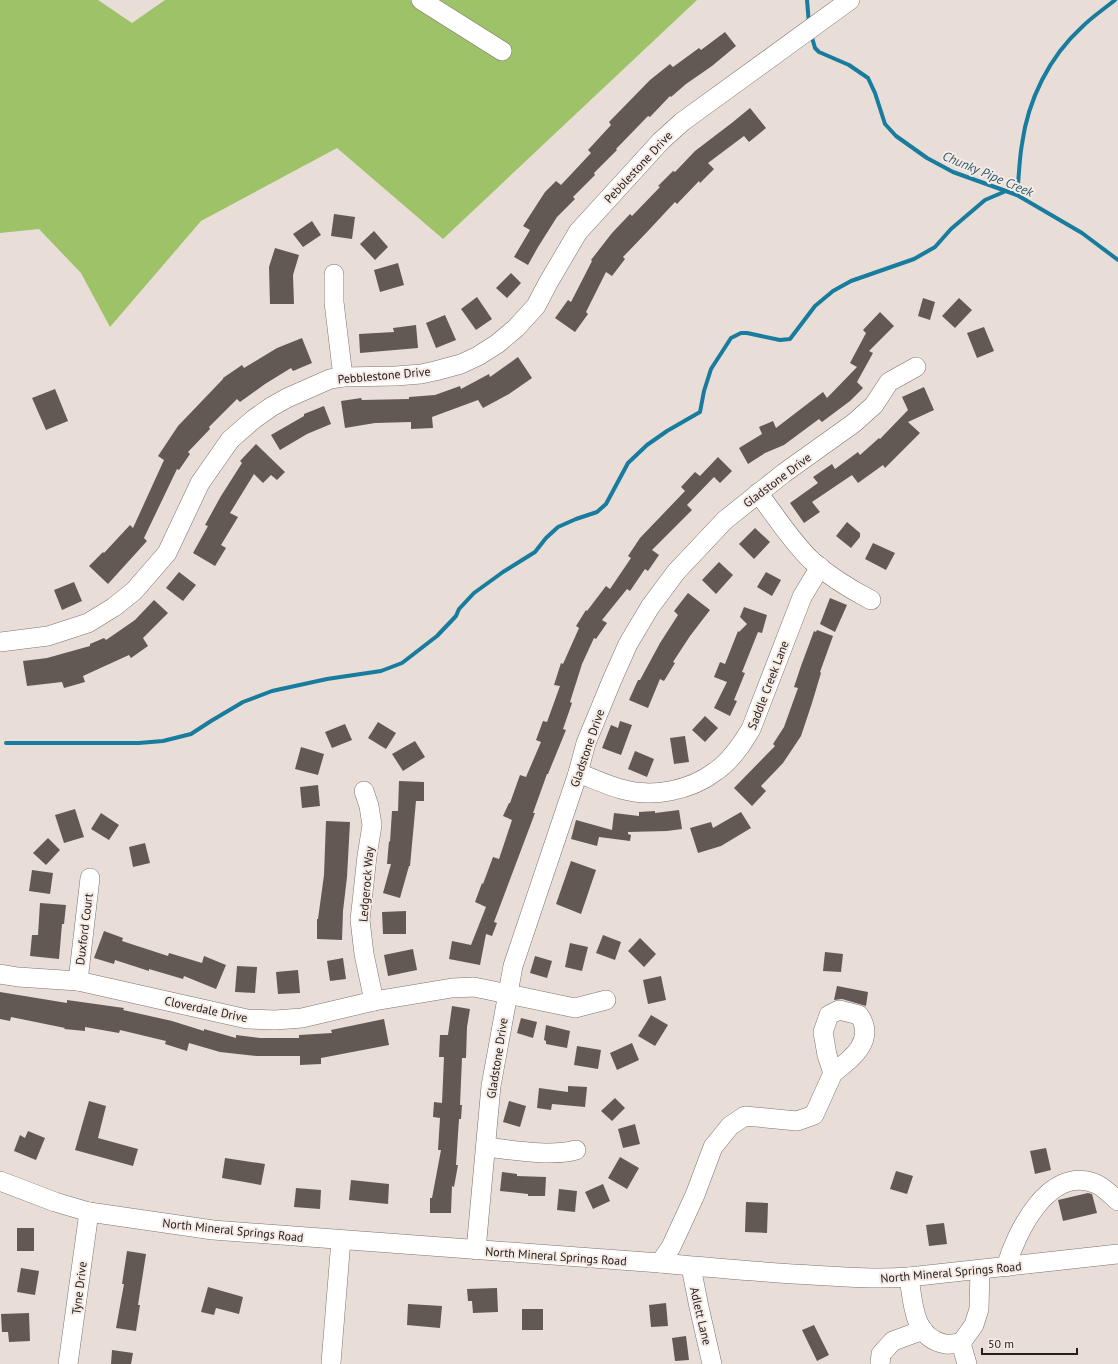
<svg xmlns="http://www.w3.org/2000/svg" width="1118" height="1364" viewBox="0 0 1118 1364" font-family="'PT Sans',sans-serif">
	<rect width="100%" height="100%" fill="#e8ddd7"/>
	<polygon fill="#9dc268" points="0,0 98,0 132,23 165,0 697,0 443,239 337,148 201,221 110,327 81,273 39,229 0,233"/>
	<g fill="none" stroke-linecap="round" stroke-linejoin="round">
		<g stroke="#177c9d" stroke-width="4">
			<polyline points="807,0 809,24"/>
			<polyline points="811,34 815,48 819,52 849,65 868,78 875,93 885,124 896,136 927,158 953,172 1017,195 1082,233 1118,260"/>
			<path d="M1017 195C1019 178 1019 161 1022 144 1028 100 1049 57 1082 27 1092 17 1104 9 1115 0"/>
			<polyline points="6,743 139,743 163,741 191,734 211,721 243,702 272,691 327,679 381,671 402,663 437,636 456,616 459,609 474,593 503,572 535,552 546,538 558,527 576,519 597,512 606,504 628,463 647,445 667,431 700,412 704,391 711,369 731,338 741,333 747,333 780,340 790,339 815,306 833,291 851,281 914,259 935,247 951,229 985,200 1006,191"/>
		</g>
	</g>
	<g fill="#635954">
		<polygon points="725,32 736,46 712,66 686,84 671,97 670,96 650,117 648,116 616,149 617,150 594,173 595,175 573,197 575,199 557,217 538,247 528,265 514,257 530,230 523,226 545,192 556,181 561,185 591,153 588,150 611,125 609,122 650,80 670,64 673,67 699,48 701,50"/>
		<polygon points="750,108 766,128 749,142 744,136 708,163 714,169 700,183 699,181 677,204 675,202 648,231 623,257 625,259 612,276 606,272 586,312 588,314 575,332 555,318 568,300 571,302 592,261 591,260 612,233 630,214 632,216 660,187 658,186 673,171 675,172 695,151 733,122"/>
		<polygon points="334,214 355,217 352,239 331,236"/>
		<polygon points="312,221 321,235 303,247 293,234"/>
		<polygon points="374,231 388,247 375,260 360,244"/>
		<polygon points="275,248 299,255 293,275 294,304 270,304 269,267"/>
		<polygon points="398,263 404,285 380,292 374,270"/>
		<polygon points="511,273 521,283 507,298 496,288"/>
		<polygon points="477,297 492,319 476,330 461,309"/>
		<polygon points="923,298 935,302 930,320 918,316"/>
		<polygon points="959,298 972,310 955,328 942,316"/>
		<polygon points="880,312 894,326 869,351 873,353 857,382 863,388 850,401 822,422 819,419 784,445 765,453 748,464 739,448 762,434 759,427 773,421 776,428 823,392 827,398 857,367 850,363 866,333 863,330"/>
		<polygon points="445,315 456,340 436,348 426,323"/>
		<polygon points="416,325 418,348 360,353 359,334 394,332 393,328"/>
		<polygon points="984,327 994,351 977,358 967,333"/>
		<polygon points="302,338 312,363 293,371 291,368 265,384 240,402 237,399 209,427 210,429 188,452 190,454 179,470 177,469 144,538 147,541 108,584 89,566 103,552 104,553 130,525 133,528 164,460 158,456 178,426 223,379 223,378 242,365 244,368 277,348"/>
		<polygon points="518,357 532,378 509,394 483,408 478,400 432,417 433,428 411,429 411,422 375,423 345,428 341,401 361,398 362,400 409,399 409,397 435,395 460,386 461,389 489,374 490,377"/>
		<polygon points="924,387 934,410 908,422 920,433 885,468 883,465 858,483 852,475 812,502 820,512 804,523 790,503 818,483 813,477 832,464 835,469 858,452 860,455 879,438 880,439 908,410 902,397"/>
		<polygon points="55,389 68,421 46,430 32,398"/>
		<polygon points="324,406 331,424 307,434 280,450 271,435 304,416 304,414"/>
		<polygon points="256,444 285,472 277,480 271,475 263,483 254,474 230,513 238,517 221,545 226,548 215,566 193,553 208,526 205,525 221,496 242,463 240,461"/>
		<polygon points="718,457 732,471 720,483 714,477 687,505 692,510 652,550 659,555 648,571 645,569 630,591 627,589 602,620 607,623 596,639 594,638 582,664 570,702 572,703 563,729 566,730 548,774 547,774 533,813 535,813 494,922 497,923 492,936 486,934 480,965 449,959 452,941 471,945 486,907 475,902 482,883 483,884 493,857 499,859 512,820 503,816 509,803 510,803 520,775 526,777 541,742 536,740 543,721 547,722 560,686 554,685 561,663 563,664 579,628 576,626 586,610 587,611 606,586 610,589 631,558 628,556 640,538 685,491 681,487 695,472 700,476"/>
		<polygon points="847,522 860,533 860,537 851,548 836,536"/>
		<polygon points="755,528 770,542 754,559 739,544"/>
		<polygon points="873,543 895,553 886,570 865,559"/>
		<polygon points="719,562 733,575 716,594 702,580"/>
		<polygon points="179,572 196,585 183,601 166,588"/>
		<polygon points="766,572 781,580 772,596 757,587"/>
		<polygon points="74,582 82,601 62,610 54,590"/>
		<polygon points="688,593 710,610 690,636 673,662 675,663 664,681 660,679 648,708 629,700 638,680 640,680 660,643 678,615 674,611"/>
		<polygon points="830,598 847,605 835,632 820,624"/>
		<polygon points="154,600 168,613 143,638 148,646 131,658 129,655 83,676 85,682 64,688 62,682 27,686 23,661 47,658 90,646 90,644 104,638 106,640 135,620"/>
		<polygon points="744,607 767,615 762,633 758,632 742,672 745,673 734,700 737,701 730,716 714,708 727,682 714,677 720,662 725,664 738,631 739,632 747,624 740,617"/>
		<polygon points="817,630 833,636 820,672 821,673 812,703 801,736 783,763 761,786 766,791 752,806 734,788 775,746 773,744 784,727 798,688 794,687 801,666 814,631 816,632"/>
		<polygon points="705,716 718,728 705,742 692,730"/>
		<polygon points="620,721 632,725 621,755 602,748 611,725 618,728"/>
		<polygon points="378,722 396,733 386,749 368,738"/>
		<polygon points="345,724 352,740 332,748 325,732"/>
		<polygon points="685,736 689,762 674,764 670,738"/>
		<polygon points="415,741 425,757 403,771 392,754"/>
		<polygon points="301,747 324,754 318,775 295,769"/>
		<polygon points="635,751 654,759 647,777 628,769"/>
		<polygon points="399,781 424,782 424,801 416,801 410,866 409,866 400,898 383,893 391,864 387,864 389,841 390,842 392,811 398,811"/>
		<polygon points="318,785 320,806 302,808 300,787"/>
		<polygon points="75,809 84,837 64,843 55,815"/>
		<polygon points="679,810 682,829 667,831 628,832 628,834 631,835 630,841 599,837 597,846 571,839 576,820 612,830 614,813 639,816 639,812 655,811 655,813"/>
		<polygon points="741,812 751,828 721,846 698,853 690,828 711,822 713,828"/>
		<polygon points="101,813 119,825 109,840 91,829"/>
		<polygon points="326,821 350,822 347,877 343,911 342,940 317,939 317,919 318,919 324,875"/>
		<polygon points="48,838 60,850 46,865 33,853"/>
		<polygon points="145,843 150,863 133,867 129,847"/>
		<polygon points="571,861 596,870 581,914 556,904"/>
		<polygon points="32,870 53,873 50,894 29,891"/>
		<polygon points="40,903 66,905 64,924 62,924 59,959 30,956 32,935 38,935"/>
		<polygon points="406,911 406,934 383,934 382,912"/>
		<polygon points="104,931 123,938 122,941 168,956 169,953 202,963 204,956 226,965 216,989 184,976 183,979 149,969 149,971 115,960 114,964 94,958"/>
		<polygon points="603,935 621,942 615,960 596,953"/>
		<polygon points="640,938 656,954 644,967 628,951"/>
		<polygon points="570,943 588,947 582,971 565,967"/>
		<polygon points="413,949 417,970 388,976 384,955"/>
		<polygon points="825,952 843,954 841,972 823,971"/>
		<polygon points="535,956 552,961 547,978 530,973"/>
		<polygon points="343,958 346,979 330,981 327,961"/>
		<polygon points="237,966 257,967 255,993 235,992"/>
		<polygon points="298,970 300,993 278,994 276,972"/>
		<polygon points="661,976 666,1000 648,1004 643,980"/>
		<polygon points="837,986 868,992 866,1006 842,999 834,1000"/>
		<polygon points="0,992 67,1003 67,1000 124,1008 123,1010 172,1021 204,1031 204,1029 236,1038 236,1035 260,1038 299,1038 299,1035 332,1033 331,1030 384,1019 389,1045 321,1058 321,1064 300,1065 300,1056 257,1056 220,1052 189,1043 187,1051 165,1044 166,1041 120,1030 119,1033 85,1027 85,1031 64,1029 65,1028 11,1017 10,1021 0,1019"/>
		<polygon points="452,1006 470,1009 467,1027 466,1058 462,1058 460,1105 462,1105 461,1119 459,1119 456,1165 458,1165 454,1187 452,1186 451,1213 430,1213 430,1198 432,1198 441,1150 438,1150 440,1118 433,1117 434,1102 442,1103 444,1057 439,1057 440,1035 448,1035"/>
		<polygon points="651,1015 668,1025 655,1046 638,1036"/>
		<polygon points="521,1018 537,1022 533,1038 517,1033"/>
		<polygon points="546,1025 570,1031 567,1048 546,1044 546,1041 544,1040"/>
		<polygon points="632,1043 639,1060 617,1070 610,1053"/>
		<polygon points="577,1046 601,1050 598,1069 574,1065"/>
		<polygon points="568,1086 587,1087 585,1107 552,1104 551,1110 537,1108 539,1088 568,1092"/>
		<polygon points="615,1098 625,1108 612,1121 601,1111"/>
		<polygon points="89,1101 106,1106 98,1138 138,1149 133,1166 75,1150"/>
		<polygon points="509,1101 526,1106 520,1127 503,1122"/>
		<polygon points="635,1124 640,1144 623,1148 618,1129"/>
		<polygon points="28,1131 45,1138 36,1160 14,1151 20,1135 25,1138"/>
		<polygon points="1046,1148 1051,1170 1035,1174 1030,1151"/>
		<polygon points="620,1157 639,1168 627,1189 608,1178"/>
		<polygon points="225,1158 265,1164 261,1185 222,1178"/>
		<polygon points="896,1171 913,1176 907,1194 890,1189"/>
		<polygon points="502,1172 517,1174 517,1176 546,1177 545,1196 528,1196 528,1194 500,1191"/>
		<polygon points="351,1180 389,1184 388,1204 349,1200"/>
		<polygon points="603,1184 610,1201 593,1209 585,1192"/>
		<polygon points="296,1188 321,1190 320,1209 294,1207"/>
		<polygon points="559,1189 577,1191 575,1212 557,1210"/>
		<polygon points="1088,1193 1092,1194 1097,1213 1063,1221 1058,1200"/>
		<polygon points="746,1202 768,1203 767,1233 745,1232"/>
		<polygon points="944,1223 947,1244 929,1246 926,1225"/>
		<rect x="17" y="1228" width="17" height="23"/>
		<polygon points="127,1251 146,1254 138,1305 140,1305 136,1331 116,1328 124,1284 122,1284"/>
		<polygon points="21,1268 39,1271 35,1295 17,1292"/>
		<polygon points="208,1287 243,1297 239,1314 216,1308 214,1315 201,1312"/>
		<polygon points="497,1288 498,1312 473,1313 472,1301 468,1301 467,1289"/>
		<polygon points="666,1303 668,1326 651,1327 649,1305"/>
		<polygon points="408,1304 442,1306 440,1328 407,1325"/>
		<rect x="522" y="1309" width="21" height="21"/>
		<polygon points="29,1313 30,1341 9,1342 8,1332 2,1332 1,1314"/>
		<polygon points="814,1325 829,1355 817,1361 802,1330"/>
		<polygon points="686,1336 689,1360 675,1361 672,1338"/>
		<polygon points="112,1350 133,1353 131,1364 111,1364"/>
	</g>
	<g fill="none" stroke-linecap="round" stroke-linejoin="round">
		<defs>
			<g id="minor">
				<polyline points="421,0 502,51"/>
				<polyline points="334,274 334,302 343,377"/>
				<path d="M758 493C776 516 791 541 812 561 830 577 850 589 871 600"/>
				<polyline points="0,642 48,636 88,623 114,607 134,591 167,553 200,483 230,440 254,419 271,407 287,398 330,379 343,377 396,376 421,374 435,371 461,364 478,356 497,344 516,328 536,306 548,283 578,232 661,141 682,122 850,0"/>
				<path d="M578 773C592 778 606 785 621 789 652 798 690 791 716 771 731 761 742 744 751 729L802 597 820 567"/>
				<polyline points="364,791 369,806 372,825 367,856 360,920 364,954 374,1001"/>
				<polyline points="0,974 18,977 78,981 247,1019 275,1020 302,1018 374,1001 452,988 474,987 575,1008 606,1000"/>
				<polyline points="78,981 90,878"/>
				<path d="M486 1147C513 1150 550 1157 576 1150"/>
				<path d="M0 1181 55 1202 89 1212 213 1230 660 1263C704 1267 749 1271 793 1274 832 1276 870 1280 909 1277L1118 1254"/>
				<polyline points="476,1250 491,1086 513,966 578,773 586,743 612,680 628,644 650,607 676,572 725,520 784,473 854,423 874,405 889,382 916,367"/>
				<path d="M660 1263 671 1247 695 1195 713 1147 730 1126 745 1116 797 1121 814 1115 833 1073 827 1055 823 1032 829 1015 839 1010 859 1015C876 1040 852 1059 833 1073"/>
				<polyline points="691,1267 699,1307 712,1364"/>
				<path d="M1006 1267C1016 1233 1048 1166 1094 1183 1103 1186 1111 1195 1118 1201"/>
				<path d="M909 1277C913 1303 913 1338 945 1344 950 1345 956 1343 961 1343L974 1325 979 1309 980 1270"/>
				<polyline points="961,1343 967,1364"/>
				<polyline points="331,1363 341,1240"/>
				<polyline points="68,1364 89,1212"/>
				<polyline points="880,1364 881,1354 893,1341 923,1330"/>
			</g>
		</defs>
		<use href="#minor" stroke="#7d736d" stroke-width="20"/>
		<use href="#minor" stroke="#fff" stroke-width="19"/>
	</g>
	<g text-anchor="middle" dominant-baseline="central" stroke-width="4" stroke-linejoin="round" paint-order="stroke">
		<g font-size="12" fill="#24201e" stroke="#f6eae4">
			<text transform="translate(638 167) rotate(-47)">Pebblestone Drive</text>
			<text transform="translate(384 375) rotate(-5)">Pebblestone Drive</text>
			<text transform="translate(777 480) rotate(-37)">Gladstone Drive</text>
			<text transform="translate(768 685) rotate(-69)">Saddle Creek Lane</text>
			<text transform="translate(587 748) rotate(-71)">Gladstone Drive</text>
			<text transform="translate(366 884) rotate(-85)">Ledgerock Way</text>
			<text transform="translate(84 929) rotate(-83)">Duxford Court</text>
			<text transform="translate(206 1009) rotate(12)">Cloverdale Drive</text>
			<text transform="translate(497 1058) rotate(-81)">Gladstone Drive</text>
			<text transform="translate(233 1230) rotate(6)">North Mineral Springs Road</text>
			<text transform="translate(556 1256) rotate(4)">North Mineral Springs Road</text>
			<text transform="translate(951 1272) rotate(-5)">North Mineral Springs Road</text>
			<text transform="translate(79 1288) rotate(-83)">Tyne Drive</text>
			<text transform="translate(701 1316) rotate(77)">Adlett Lane</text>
		</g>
		<g font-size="13" font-style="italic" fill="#295b70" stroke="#f6eae4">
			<text transform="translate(988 174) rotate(23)">Chunky Pipe Creek</text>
		</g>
	</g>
	<path d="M982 1348v6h95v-6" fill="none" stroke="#24201e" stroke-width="2"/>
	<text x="988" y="1348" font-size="12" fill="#24201e" stroke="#f6eae4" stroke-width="3" paint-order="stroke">50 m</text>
</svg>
